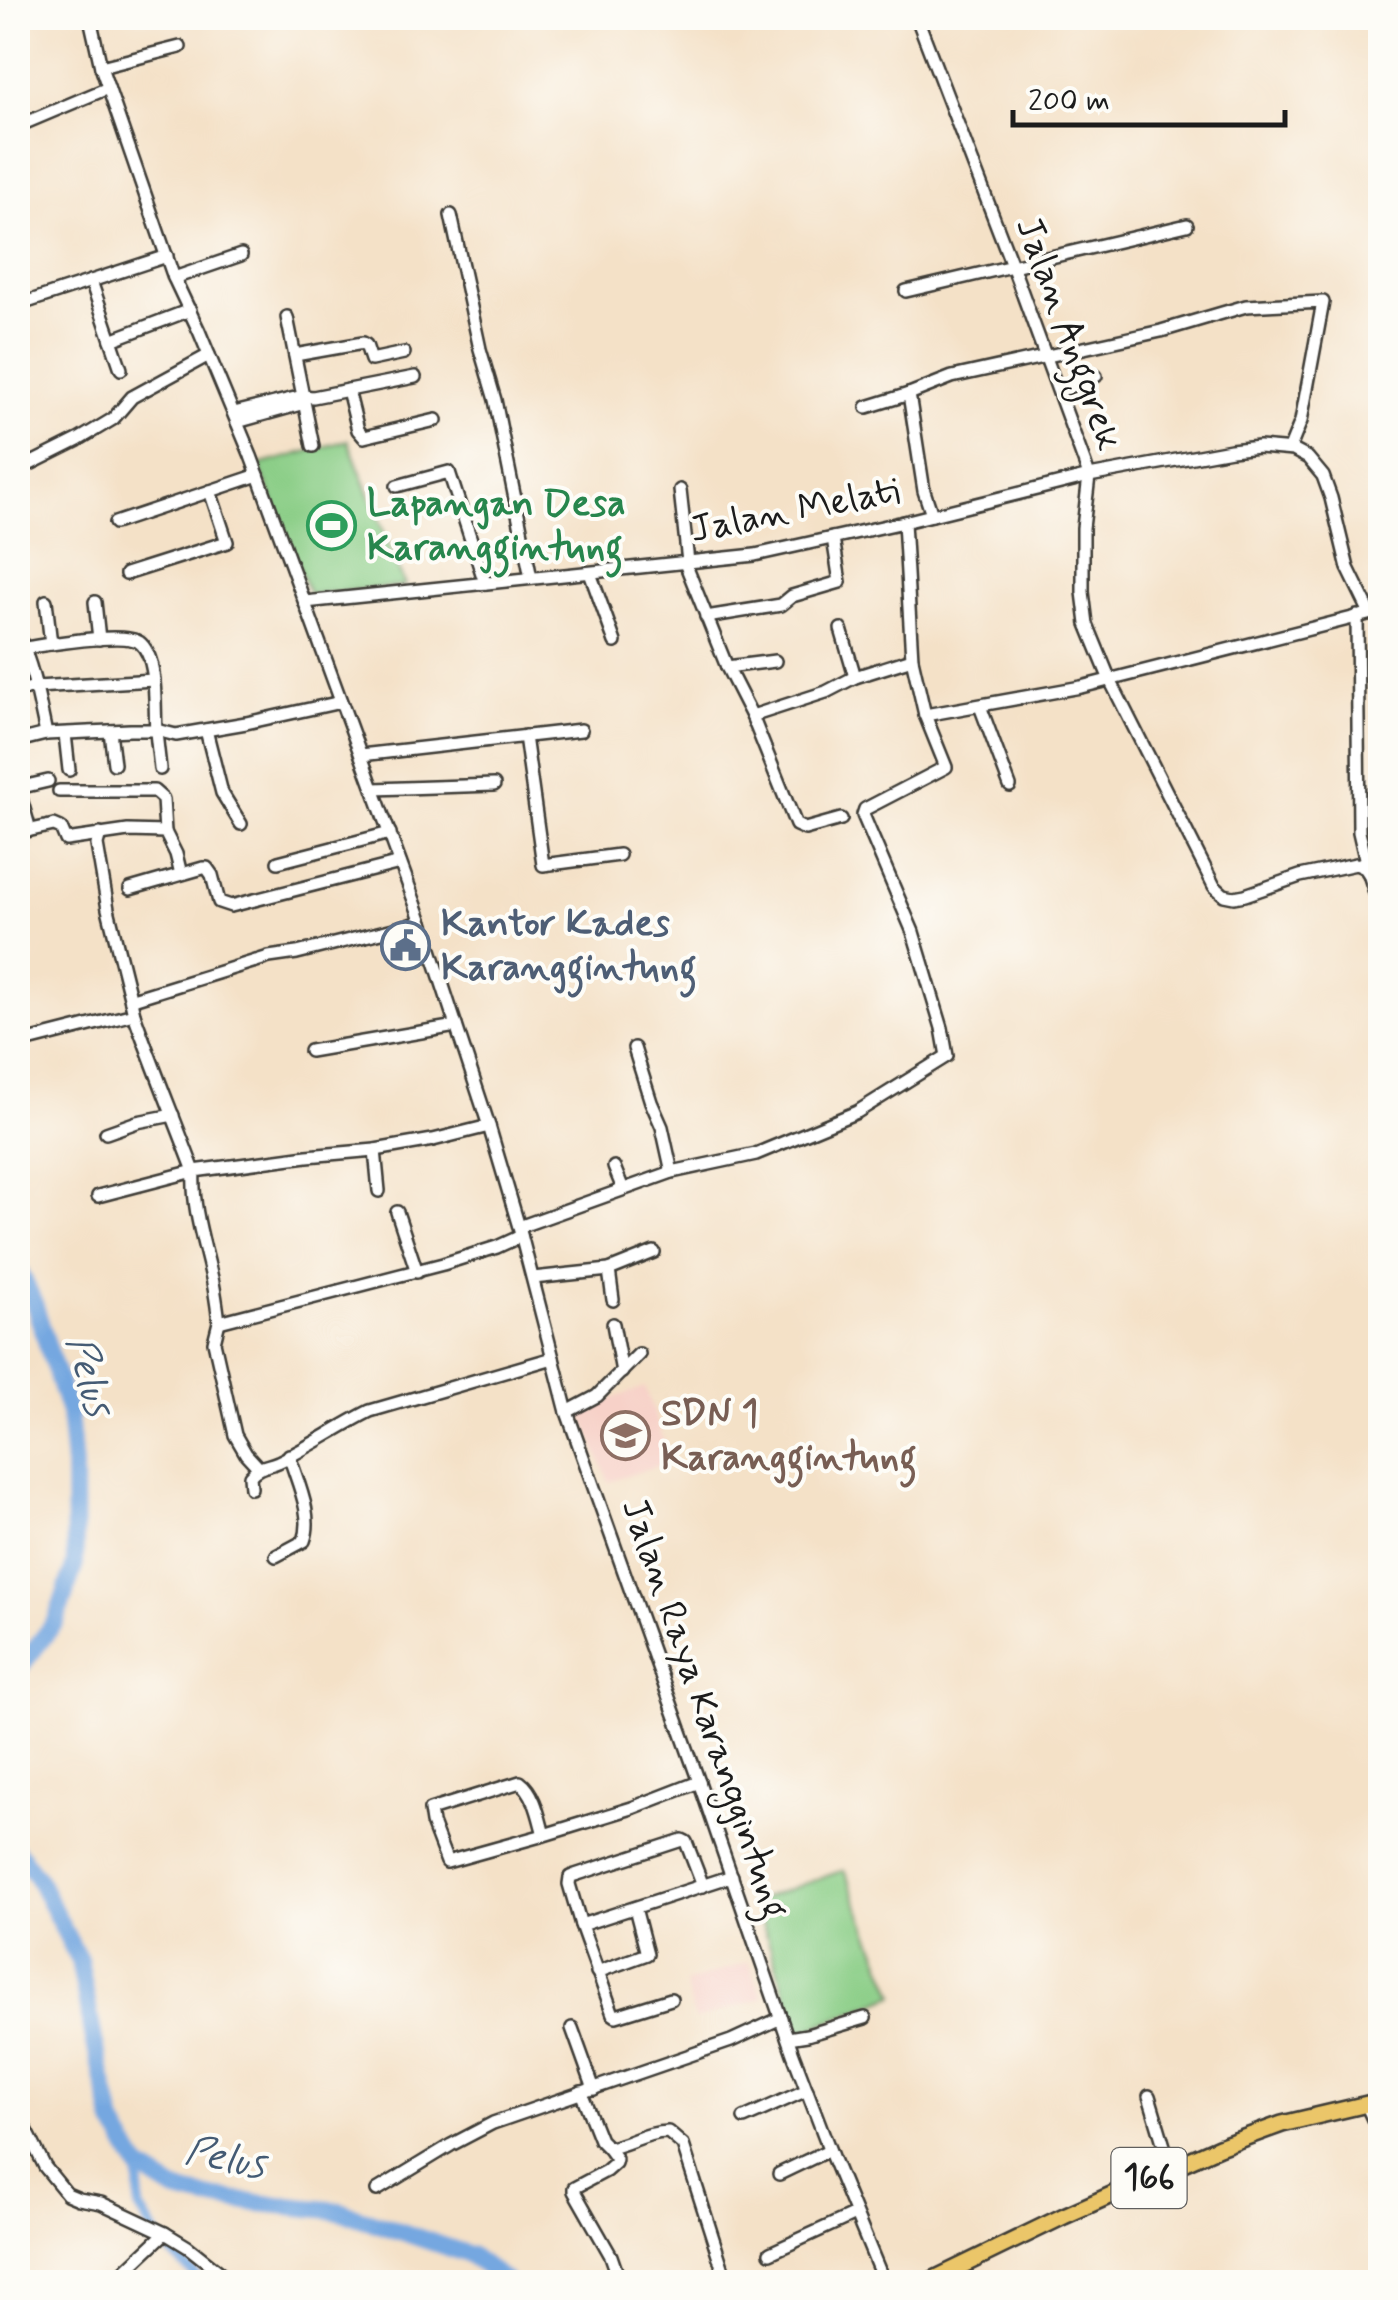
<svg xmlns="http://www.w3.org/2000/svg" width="1398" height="2300" viewBox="0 0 1398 2300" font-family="Mynerve,sans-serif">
	<rect width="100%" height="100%" fill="#fdfcf7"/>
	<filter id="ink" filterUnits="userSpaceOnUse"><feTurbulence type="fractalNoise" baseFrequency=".01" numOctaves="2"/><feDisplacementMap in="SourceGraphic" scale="20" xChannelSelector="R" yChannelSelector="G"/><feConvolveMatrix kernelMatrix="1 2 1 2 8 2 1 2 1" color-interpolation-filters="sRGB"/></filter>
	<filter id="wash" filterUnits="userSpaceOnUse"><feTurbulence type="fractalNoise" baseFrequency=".0048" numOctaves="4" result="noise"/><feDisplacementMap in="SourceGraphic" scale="40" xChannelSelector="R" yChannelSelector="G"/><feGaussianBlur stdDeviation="2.25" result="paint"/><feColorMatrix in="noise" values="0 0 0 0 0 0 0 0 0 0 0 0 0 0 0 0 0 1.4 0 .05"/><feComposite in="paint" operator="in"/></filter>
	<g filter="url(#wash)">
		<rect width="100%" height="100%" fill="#f4e1c7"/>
		<g fill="#f7d1c8">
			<polygon points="645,1387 671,1461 609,1482 580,1410"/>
			<polygon points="749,1962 763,1998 695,2020 685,1983"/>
		</g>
		<g fill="#8bce87" stroke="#547552" stroke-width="2.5">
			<polygon points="348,440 405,586 309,594 259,465"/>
			<polygon points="844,1870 895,1995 799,2033 755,1901"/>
		</g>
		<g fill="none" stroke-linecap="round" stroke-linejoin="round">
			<polyline stroke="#74a7e0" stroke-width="10" points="139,2168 139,2208 161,2243 202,2282"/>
			<g stroke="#74a7e0" stroke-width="18">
				<polyline points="18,1267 34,1303 69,1413 74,1466 75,1564 56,1621 18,1670"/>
				<polyline points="18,1852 37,1877 79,1960 94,2040 114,2124 139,2168 176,2191 207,2198 340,2211 470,2255 506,2282"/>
			</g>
		</g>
	</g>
	<g filter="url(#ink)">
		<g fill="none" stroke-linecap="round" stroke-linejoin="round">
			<defs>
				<g id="minor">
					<polyline points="90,18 101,67 174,278 199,331 251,456 422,922 489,1126 519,1227 567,1412 699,1782 793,2054 833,2159 884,2282"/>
					<polyline points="917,18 1012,265 1085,464 1089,476 1083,528 1083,592 1087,624 1110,680 1214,886 1224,895 1234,897 1245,895 1300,876 1356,864 1365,868 1369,874 1380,908"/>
					<polyline points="101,67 180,47"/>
					<polyline points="18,126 108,88"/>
					<polyline points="451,215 480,349 495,400 531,578"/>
					<polyline points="174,278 241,255"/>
					<polyline points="91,281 121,369"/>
					<polyline points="906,291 1187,225"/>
					<polyline points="18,305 167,256"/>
					<polyline points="287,317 313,446"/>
					<polyline points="111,340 190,310"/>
					<polyline points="295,355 363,343 366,345 371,360 404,353"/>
					<polyline points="348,390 358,430 364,437 436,420"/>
					<polyline points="1059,391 1096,376"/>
					<polyline points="909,394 924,491 932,515"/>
					<polyline points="867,407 909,394 952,377 1161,331 1246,306 1323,302 1301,421 1290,448"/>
					<polyline points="234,413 303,396 313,397 415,377"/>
					<polyline points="237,422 301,404"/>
					<polyline points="18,470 78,440 113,419 132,397 209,355"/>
					<polyline points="397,486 449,472 485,583"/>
					<polyline points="680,490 688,562"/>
					<polyline points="115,523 258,475"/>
					<polyline points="685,563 727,667 752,716 796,825 805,829 841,819"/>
					<polyline points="590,573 615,642"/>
					<polyline points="126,574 227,542 210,491"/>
					<polyline points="46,601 51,644"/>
					<polyline points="95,602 99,639"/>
					<polyline points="305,602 755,555 904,522 1089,476 1231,450 1259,447 1293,450 1308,458 1323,476 1331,498 1348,568 1370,613"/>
					<polyline points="1357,616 1359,832 1366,862"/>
					<polyline points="706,617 781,605 792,596 840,582 833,538"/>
					<polyline points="841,629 855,677"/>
					<path d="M18 635C33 666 39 701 46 734"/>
					<path d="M24 648C46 645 123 631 139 642 159 657 154 708 156 731 157 744 159 757 160 769"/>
					<polyline points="727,667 775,661"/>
					<polyline points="18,691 36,687 154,680"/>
					<polyline points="980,706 1010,786"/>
					<polyline points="925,715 1081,687 1380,611"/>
					<polyline points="752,716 826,692 855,677 912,659"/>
					<polyline points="206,730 222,793 241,824"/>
					<polyline points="110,731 114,764"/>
					<polyline points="65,734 69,770"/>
					<polyline points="525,736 543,865 619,855"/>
					<polyline points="18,741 46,734 130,730 156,730 176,735 246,723 341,702"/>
					<polyline points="361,755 581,730"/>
					<polyline points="18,788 30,830"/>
					<polyline points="18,788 48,781"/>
					<polyline points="374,789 494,785"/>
					<polyline points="59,791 154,791 163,799 165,832"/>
					<polyline points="18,833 54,825 61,828 66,840 128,831 165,832 176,854 181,874"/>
					<polyline points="100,834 97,845 108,909 131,1001"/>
					<polyline points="278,862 390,833"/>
					<polyline points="1360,864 1380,854"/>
					<polyline points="130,889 203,868 207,868 212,875 219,902 231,906 400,863"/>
					<path d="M422 922 297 953 269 957 136 998 131 1001 134 1014C153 1067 174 1118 194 1171L307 1156 375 1150 433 1140 489 1126"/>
					<polyline points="32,1040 134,1014"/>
					<polyline points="634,1048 651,1102 662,1127 672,1172"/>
					<polyline points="310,1051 456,1026"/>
					<polyline points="106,1133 137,1122 173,1115"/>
					<polyline points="375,1150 379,1191"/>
					<polyline points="614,1167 623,1189"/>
					<path d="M98 1196 194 1171C192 1207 203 1239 211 1274 215 1289 217 1306 219 1322L443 1264 497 1247 521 1236"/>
					<polyline points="397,1212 417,1272"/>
					<polyline points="519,1227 672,1172 756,1154 857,1112 947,1056 942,1028 913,932 863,815 865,809 946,767 925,715 912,659 904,522"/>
					<polyline points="609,1270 613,1300"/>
					<polyline points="533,1278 609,1270 654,1252"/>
					<polyline points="219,1322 214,1342 235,1435 246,1454 258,1467"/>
					<polyline points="613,1324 622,1372"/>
					<polyline points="567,1412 597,1396 639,1354"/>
					<path d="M251 1488 250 1476C258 1466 266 1467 278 1462 310 1447 338 1427 370 1411L553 1358"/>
					<path d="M276 1556 304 1541C314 1515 297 1482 289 1455"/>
					<path d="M544 1835 447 1862 432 1823 430 1810 520 1782C535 1793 539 1817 544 1835L632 1808 699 1782"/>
					<polyline points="581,1925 569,1884 570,1877 575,1875 682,1840 686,1842 703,1886"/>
					<polyline points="597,1972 647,1954 635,1908"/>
					<polyline points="671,1999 616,2016 613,2014 581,1925 732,1876"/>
					<polyline points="572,2028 594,2089"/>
					<polyline points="788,2038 807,2035 865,2018"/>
					<path d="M581 2092 600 2140 608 2148C629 2145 645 2132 668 2132L683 2145 723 2270 720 2282"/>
					<polyline points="1149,2096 1171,2169"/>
					<polyline points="1366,2104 1380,2134"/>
					<polyline points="18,2113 45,2167 67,2194 79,2199 101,2203 165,2233 188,2247 232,2282"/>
					<polyline points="744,2118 807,2090"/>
					<polyline points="608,2148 616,2159 615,2163 606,2171 574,2188 574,2191 611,2256 620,2282"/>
					<polyline points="779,2174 829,2150"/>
					<polyline points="377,2190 451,2145 493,2123 731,2041 781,2018"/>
					<polyline points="770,2253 855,2214"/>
					<polyline points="113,2282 165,2233"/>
				</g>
				<polyline id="major" points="928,2282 1064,2216 1219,2147 1282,2124 1380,2101"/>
			</defs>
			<use href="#minor" stroke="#3c3a36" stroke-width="16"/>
			<use href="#major" stroke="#3c3a36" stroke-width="20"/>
			<use href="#minor" stroke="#fff" stroke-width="11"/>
			<use href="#major" stroke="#ebc669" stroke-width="15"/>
		</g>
	</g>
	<defs>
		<symbol id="stadium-ring" viewBox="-11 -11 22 22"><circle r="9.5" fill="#fdfcf7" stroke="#2e9e5b" stroke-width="1.5"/><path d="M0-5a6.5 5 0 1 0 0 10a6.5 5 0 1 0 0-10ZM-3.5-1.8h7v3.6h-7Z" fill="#2e9e5b"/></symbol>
		<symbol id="civic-ring" viewBox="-11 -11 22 22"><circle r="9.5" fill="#fdfcf7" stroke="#5c6f8a" stroke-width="1.5"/><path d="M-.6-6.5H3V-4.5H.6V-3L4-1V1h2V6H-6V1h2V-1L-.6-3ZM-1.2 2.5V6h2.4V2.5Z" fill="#5c6f8a"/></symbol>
		<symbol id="school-ring" viewBox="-11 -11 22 22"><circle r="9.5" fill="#fdfcf7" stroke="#8d6e63" stroke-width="1.5"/><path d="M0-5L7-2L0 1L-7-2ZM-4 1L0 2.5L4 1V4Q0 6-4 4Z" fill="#8d6e63"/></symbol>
	</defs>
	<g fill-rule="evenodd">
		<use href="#stadium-ring" x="304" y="498" width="55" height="55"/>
		<use href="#civic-ring" x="378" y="918" width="55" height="55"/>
		<use href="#school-ring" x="598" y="1408" width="55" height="55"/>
	</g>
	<g text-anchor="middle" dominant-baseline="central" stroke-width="8" stroke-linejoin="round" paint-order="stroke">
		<rect fill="#fdfcf7" stroke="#605f5e" stroke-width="2.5" x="1111.5" y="2148" width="75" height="60" rx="8"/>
		<g font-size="35" font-weight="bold" fill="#1c1c1c">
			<text x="1149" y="2178">166</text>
		</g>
		<g font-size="38" fill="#1c1c1c" stroke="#fdfcf7">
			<text transform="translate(1068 334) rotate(70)">Jalan Anggrek</text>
			<text transform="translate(795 511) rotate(-11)">Jalan Melati</text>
			<text transform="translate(704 1709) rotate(71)">Jalan Raya Karanggintung</text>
		</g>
		<g font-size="38" font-weight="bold" fill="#27864d" stroke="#fdfcf7" text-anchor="start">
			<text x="367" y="504">Lapangan Desa<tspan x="367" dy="44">Karanggintung</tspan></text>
		</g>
		<g font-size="38" font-weight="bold" fill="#4e5e75" stroke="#fdfcf7" text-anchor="start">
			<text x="441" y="924">Kantor Kades<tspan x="441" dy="44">Karanggintung</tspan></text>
		</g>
		<g font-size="38" font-weight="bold" fill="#785e54" stroke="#fdfcf7" text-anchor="start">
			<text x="661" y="1414">SDN 1<tspan x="661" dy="44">Karanggintung</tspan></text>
		</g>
		<g font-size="40" font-style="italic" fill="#445b74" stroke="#fdfcf7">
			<text transform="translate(88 1376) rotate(75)">Pelus</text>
			<text transform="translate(225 2159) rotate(12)">Pelus</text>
		</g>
	</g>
	<rect width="1398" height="2300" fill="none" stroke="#fdfcf7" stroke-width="60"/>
	<path d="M1013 110v15h272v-15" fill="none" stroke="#1c1c1c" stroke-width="5"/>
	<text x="1028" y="110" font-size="30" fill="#1c1c1c" stroke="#fdfcf7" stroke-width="8" paint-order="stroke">200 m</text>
</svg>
